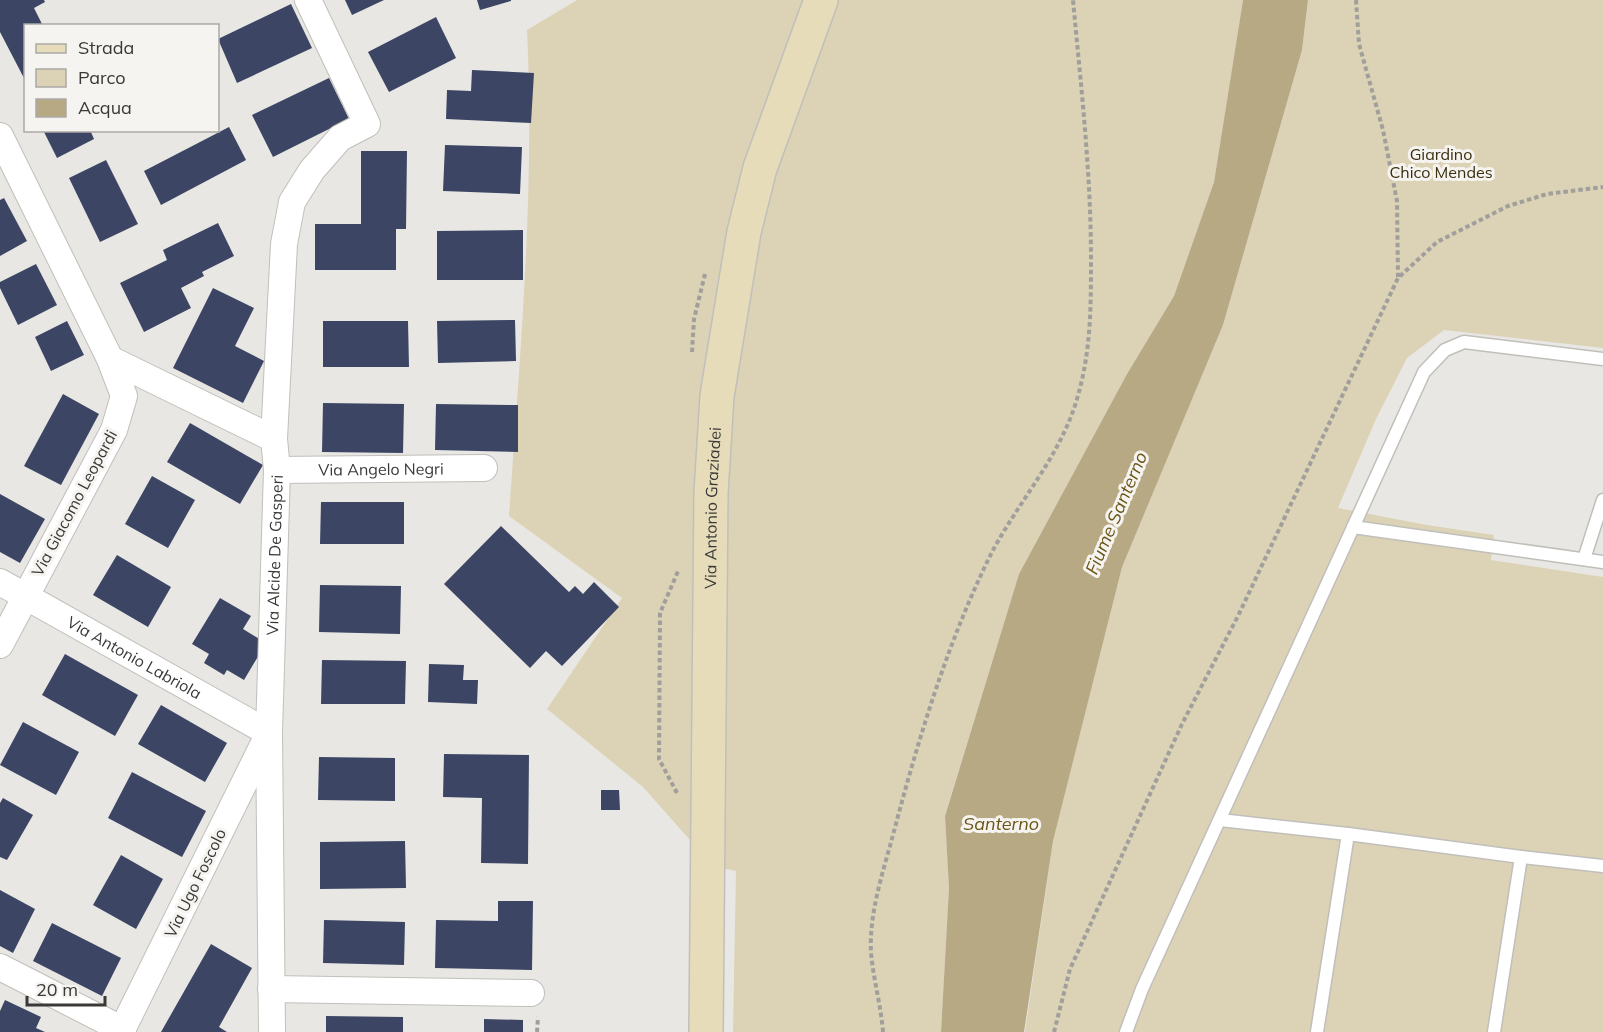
<svg xmlns="http://www.w3.org/2000/svg" width="1603" height="1032" viewBox="0 0 1603 1032" font-family="Mulish,sans-serif">
	<rect width="100%" height="100%" fill="#e8e7e3"/>
	<g fill="#dcd2b6">
		<path d="M577 0H1243L1214 182 1174 296 1127 374 1019 574 945 815 949 888 941 1032H733L736 871 713 866 643 787 547 709 622 598 509 516C520 354 535 192 527 30Z"/>
		<polygon points="1308,0 1603,0 1603,348 1444,330 1407,358 1376,419 1338,508 1427,525 1494,535 1491,560 1603,577 1603,1032 1025,1032 1053,841 1122,566 1223,325 1302,50"/>
	</g>
	<polygon fill="#b7a984" points="1243,0 1308,0 1302,50 1223,325 1122,567 1053,841 1024,1032 941,1032 949,888 945,816 1019,574 1127,374 1174,296 1214,182"/>
	<g fill="#3c4664">
		<polygon points="0,0 44,0 45,2 34,8 43,26 26,26 26,82 0,32"/>
		<polygon points="345,0 384,0 352,15"/>
		<polygon points="477,0 511,0 511,1 480,10"/>
		<polygon points="291,4 312,48 237,83 218,39"/>
		<polygon points="436,17 456,58 389,92 368,52"/>
		<polygon points="472,70 534,73 531,123 446,119 447,90 471,91"/>
		<polygon points="329,78 349,119 273,157 252,115"/>
		<polygon points="229,127 246,160 161,205 144,171"/>
		<polygon points="43,130 90,130 94,139 57,158"/>
		<polygon points="445,145 522,147 520,194 443,191"/>
		<polygon points="361,151 407,151 406,229 396,229 396,270 315,270 315,224 361,224"/>
		<polygon points="106,160 138,224 100,242 69,178"/>
		<polygon points="4,198 27,241 0,256 0,200"/>
		<polygon points="218,223 234,256 202,272 204,276 181,288 191,308 144,332 120,283 167,260 163,250"/>
		<polygon points="523,230 523,280 437,280 437,231"/>
		<polygon points="36,264 57,305 18,325 0,288 0,282"/>
		<polygon points="213,288 254,308 235,346 264,361 243,403 173,368"/>
		<polygon points="515,320 516,361 438,363 437,321"/>
		<polygon points="67,321 84,355 51,371 35,337"/>
		<polygon points="323,321 408,321 409,367 323,367"/>
		<polygon points="63,394 99,414 61,485 24,466"/>
		<polygon points="323,403 404,404 403,453 322,452"/>
		<polygon points="436,404 518,405 518,452 435,450"/>
		<polygon points="190,423 263,465 240,504 167,462"/>
		<polygon points="152,476 195,500 168,548 125,524"/>
		<polygon points="0,494 45,519 20,563 0,552"/>
		<polygon points="321,502 404,502 404,544 320,544"/>
		<polygon points="501,526 569,592 575,586 583,594 594,582 619,607 562,666 546,651 530,668 444,584"/>
		<polygon points="117,555 171,587 148,627 93,595"/>
		<polygon points="320,585 401,586 400,634 319,632"/>
		<polygon points="220,598 251,616 243,629 266,643 244,680 227,670 224,675 204,663 209,654 192,644"/>
		<polygon points="65,654 138,695 115,736 42,695"/>
		<polygon points="322,660 406,661 405,704 321,704"/>
		<polygon points="429,664 464,665 463,680 478,680 477,704 428,702"/>
		<polygon points="161,705 227,743 205,782 138,744"/>
		<polygon points="23,722 79,752 56,795 0,765"/>
		<polygon points="444,754 529,755 528,864 481,863 482,798 443,797"/>
		<polygon points="319,757 395,758 395,801 318,800"/>
		<polygon points="132,772 206,811 182,857 108,818"/>
		<polygon points="601,790 619,790 620,810 601,810"/>
		<polygon points="3,798 33,815 7,860 0,857 0,803"/>
		<polygon points="405,841 406,888 320,889 320,842"/>
		<polygon points="121,855 163,879 136,929 93,905"/>
		<polygon points="0,890 35,909 13,953 0,946"/>
		<polygon points="498,901 533,901 532,970 435,968 436,920 498,921"/>
		<polygon points="324,920 405,922 404,965 323,963"/>
		<polygon points="52,923 121,958 102,996 33,961"/>
		<polygon points="211,944 252,968 219,1027 227,1032 161,1032"/>
		<polygon points="5,1000 41,1017 36,1028 45,1032 0,1032 0,1011"/>
		<polygon points="326,1016 403,1017 403,1032 326,1032"/>
		<polygon points="484,1019 523,1020 523,1032 484,1032"/>
	</g>
	<g fill="none" stroke-linecap="round" stroke-linejoin="round">
		<defs>
			<g id="lane">
				<polyline points="1353,527 1603,562"/>
				<polyline points="1584,559 1603,500"/>
				<polyline points="1220,820 1348,834 1521,857"/>
				<polyline points="1126,1032 1142,989 1424,372 1445,350 1464,342 1603,359"/>
				<polyline points="1317,1032 1348,834"/>
				<polyline points="1494,1032 1521,857 1603,866"/>
			</g>
			<g id="street">
				<polyline points="0,136 110,359 124,396 114,430 0,645"/>
				<polyline points="110,359 274,439"/>
				<path id="s1" d="M277 470 484 468"/>
				<path id="s2" d="M0 582 269 733 121 1032"/>
				<polyline points="0,967 123,1030"/>
				<polyline points="271,989 531,993"/>
				<path id="s3" d="M272 1032 269 733 277 470 274 439 284 244 292 202 312 170 340 138 367 124 308 0"/>
			</g>
			<g id="secondary">
				<path id="s4" d="M706 1032 711 493 717 396 744 232 760 168 821 0"/>
			</g>
		</defs>
		<use href="#lane" stroke="#c0bfba" stroke-width="15"/>
		<use href="#street" stroke="#c0bfba" stroke-width="28"/>
		<use href="#secondary" stroke="#c0bfba" stroke-width="36"/>
		<g stroke="#a09f9c" stroke-width="4" stroke-dasharray="4.5 3" stroke-linecap="butt">
			<polyline points="1356,0 1359,44 1383,130 1397,201 1398,277"/>
			<polyline points="692,352 694,319 705,274"/>
			<polyline points="677,793 659,759 660,613 679,569"/>
			<polyline points="537,1032 538,1017"/>
			<path d="M883 1032C881 1005 873 978 871 952 869 913 883 872 893 835 918 740 947 643 991 554 1018 502 1060 457 1077 399 1091 352 1091 307 1091 259 1091 173 1081 86 1073 0"/>
			<polyline points="1054,1032 1070,969 1182,724 1238,616 1398,278 1437,242 1508,206 1547,194 1603,187"/>
		</g>
		<use href="#lane" stroke="#fff" stroke-width="12"/>
		<use href="#street" stroke="#fff" stroke-width="26"/>
		<use href="#secondary" stroke="#e6dcba" stroke-width="33"/>
	</g>
	<g text-anchor="middle" dominant-baseline="central" stroke-width="6" stroke-linejoin="round" paint-order="stroke">
		<g font-size="16" fill="#3a2f0f" stroke="#f6f4f0">
			<text x="1441" y="154">Giardino<tspan x="1441" dy="18">Chico Mendes</tspan></text>
		</g>
		<g font-size="16" fill="#3a3937" stroke="#f6f4f0">
			<text stroke="none"><textPath href="#s1" startOffset="104">Via Angelo Negri</textPath></text>
			<text transform="translate(74 503) rotate(-62)">Via Giacomo Leopardi</text>
			<text stroke="none"><textPath href="#s4" startOffset="524">Via Antonio Graziadei</textPath></text>
			<text stroke="none"><textPath href="#s3" startOffset="477">Via Alcide De Gasperi</textPath></text>
			<text stroke="none"><textPath href="#s2" startOffset="154">Via Antonio Labriola</textPath></text>
			<text transform="translate(195 883) rotate(-64)">Via Ugo Foscolo</text>
		</g>
		<g font-size="18" font-style="italic" fill="#6a5516" stroke="#f6f4f0">
			<text transform="translate(1116 513) rotate(-67)">Fiume Santerno</text>
			<text x="1001" y="823">Santerno</text>
		</g>
	</g>
	<rect x="24" y="24" width="195" height="108" fill="#f6f4f0" stroke="#aba9a6" stroke-width="1.5"/>
	<rect x="36" y="44" width="30" height="9" fill="#e6dcba" stroke="#aba9a6" stroke-width="1.5"/>
	<text x="78" y="54" font-size="18" fill="#3a3937">Strada</text>
	<rect x="36" y="69" width="30" height="18" fill="#dcd2b6" stroke="#aba9a6" stroke-width="1.5"/>
	<text x="78" y="84" font-size="18" fill="#3a3937">Parco</text>
	<rect x="36" y="99" width="30" height="18" fill="#b7a984" stroke="#aba9a6" stroke-width="1.5"/>
	<text x="78" y="114" font-size="18" fill="#3a3937">Acqua</text>
	<path d="M27 996v9h78v-9" fill="none" stroke="#3a3937" stroke-width="3"/>
	<text x="36" y="996" font-size="18" fill="#3a3937" stroke="#f6f4f0" stroke-width="4.5" paint-order="stroke">20 m</text>
</svg>
